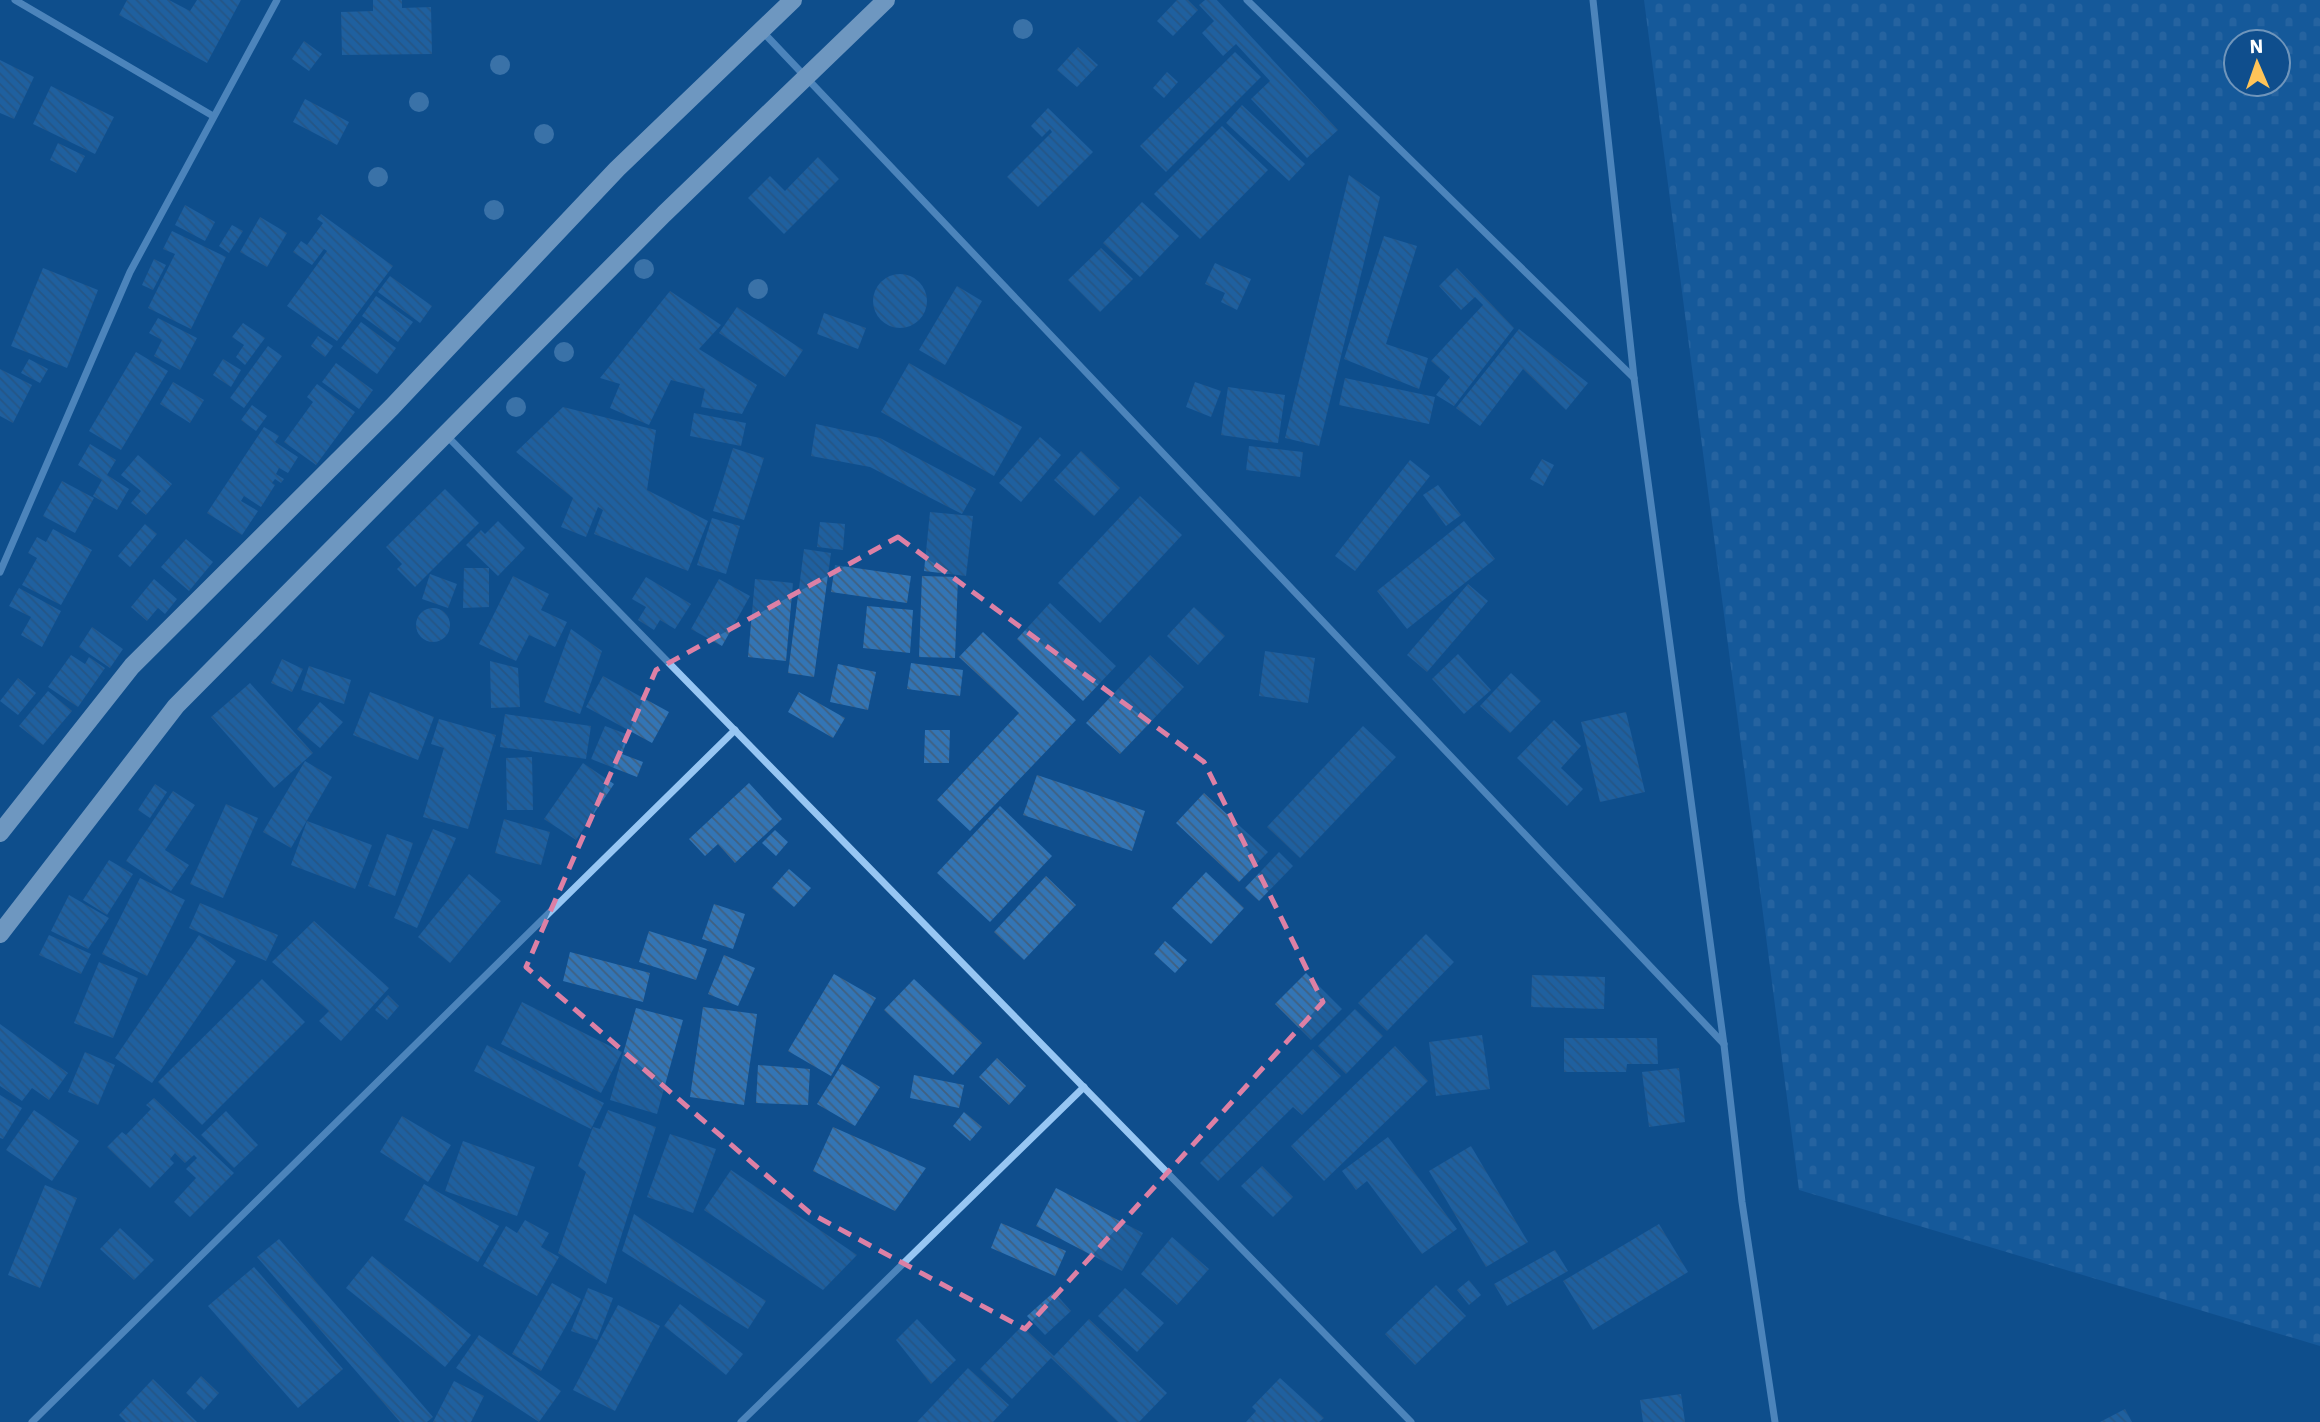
<svg xmlns="http://www.w3.org/2000/svg" width="2320" height="1422" viewBox="0 0 2320 1422" font-family="'IBM Plex Sans',sans-serif">
	<defs>
		<pattern id="cemetery-stones" width="16" height="16" patternUnits="userSpaceOnUse" patternTransform="scale(1.75)"><rect width="16" height="16" fill="#1e66ab"/><path d="M2 7V4a2 2 0 0 1 4 0v3zM10 15v-3a2 2 0 0 1 4 0v3z" fill="#407db8"/></pattern>
		<pattern id="building-back-hatch" width="6" height="6" patternUnits="userSpaceOnUse" patternTransform="scale(1.75)"><rect width="6" height="6" fill="#3375b5"/><path d="M-1 5l2 2M0 0l6 6M5-1l2 2" fill="none" stroke="#406080"/></pattern>
	</defs>
	<rect width="100%" height="100%" fill="#0f4e8d"/>
	<path fill="url(#cemetery-stones)" fill-rule="evenodd" d="M1644 0H2320V1346L1799 1190ZM2236 42H2278V84H2236Z"/>
	<g fill="url(#building-back-hatch)">
		<polygon points="127,0 169,0 190,11 197,0 241,0 207,63 119,15"/>
		<polygon points="373,0 402,0 402,8 431,7 432,54 342,55 341,12 373,11"/>
		<polygon points="1177,0 1188,0 1198,10 1173,36 1157,21"/>
		<polygon points="1205,0 1217,0 1338,130 1307,158 1251,99 1270,81 1236,44 1223,56 1202,33 1214,21 1199,5"/>
		<polygon points="304,41 322,54 309,71 292,59"/>
		<polygon points="1078,47 1098,65 1077,87 1057,70"/>
		<polygon points="1235,52 1261,77 1166,172 1140,146"/>
		<polygon points="0,60 34,77 14,119 0,113"/>
		<polygon points="1167,72 1178,82 1164,98 1153,88"/>
		<polygon points="51,86 114,117 95,154 33,124"/>
		<polygon points="305,99 349,122 337,145 293,122"/>
		<polygon points="1242,105 1305,164 1289,181 1226,123"/>
		<polygon points="1048,108 1093,152 1038,207 1007,177 1052,132 1050,129 1042,137 1031,126"/>
		<polygon points="1222,126 1268,170 1200,239 1154,194"/>
		<polygon points="58,143 85,156 76,173 50,160"/>
		<polygon points="818,157 839,179 784,234 748,198 770,176 785,191"/>
		<polygon points="1349,175 1380,197 1319,446 1285,438"/>
		<polygon points="1142,202 1179,236 1140,277 1103,243"/>
		<polygon points="185,205 215,222 205,241 175,225"/>
		<polygon points="321,214 393,266 337,341 287,306 327,251 324,249 312,265 293,252 301,241 307,245 323,223 317,219"/>
		<polygon points="260,217 287,233 267,267 240,252"/>
		<polygon points="232,225 243,231 229,253 219,246"/>
		<polygon points="172,231 226,257 191,329 148,308 175,254 163,249"/>
		<polygon points="1384,236 1417,246 1386,344 1428,358 1419,389 1344,359"/>
		<polygon points="1101,248 1133,279 1100,312 1068,280"/>
		<polygon points="154,259 166,265 153,290 142,285"/>
		<polygon points="1215,263 1251,279 1237,310 1221,302 1225,293 1205,284"/>
		<polygon points="43,268 98,290 67,368 11,346"/>
		<polygon points="1457,268 1514,328 1454,406 1436,395 1450,377 1431,361 1483,305 1475,297 1461,310 1439,286"/>
		<circle cx="900" cy="301" r="27"/>
		<polygon points="390,276 432,306 420,323 378,292"/>
		<polygon points="957,286 982,301 945,365 919,350"/>
		<polygon points="670,291 721,325 699,349 757,385 742,414 701,407 705,389 671,380 649,425 610,408 620,384 600,378"/>
		<polygon points="376,296 413,322 398,342 362,316"/>
		<polygon points="737,307 803,350 785,377 719,333"/>
		<polygon points="824,313 866,328 858,349 817,334"/>
		<polygon points="158,318 197,338 180,370 154,356 162,340 149,333"/>
		<polygon points="361,322 396,348 377,374 341,348"/>
		<polygon points="243,323 265,338 245,365 236,357 244,345 232,337"/>
		<polygon points="1519,329 1588,383 1566,410 1523,369 1480,426 1456,408"/>
		<polygon points="318,336 333,346 325,357 311,346"/>
		<polygon points="268,346 282,356 244,408 230,398"/>
		<polygon points="136,352 168,371 121,450 89,431"/>
		<polygon points="29,359 48,369 40,383 21,373"/>
		<polygon points="223,359 241,370 231,387 213,375"/>
		<polygon points="336,363 373,390 359,409 322,382"/>
		<polygon points="909,363 1022,427 994,476 881,412"/>
		<polygon points="0,369 32,385 13,423 0,416"/>
		<polygon points="1345,378 1435,397 1429,424 1339,405"/>
		<polygon points="173,382 204,400 190,423 160,404"/>
		<polygon points="1195,382 1221,391 1211,417 1186,407"/>
		<polygon points="317,384 355,412 316,465 284,442 313,402 307,397"/>
		<polygon points="1228,387 1285,395 1278,443 1221,435"/>
		<polygon points="252,405 267,416 256,431 241,420"/>
		<polygon points="563,407 656,430 647,490 708,521 688,571 594,534 603,510 598,507 586,537 561,527 573,498 516,452"/>
		<polygon points="694,413 746,423 741,446 690,436"/>
		<polygon points="816,424 880,438 976,489 962,514 870,467 811,456"/>
		<polygon points="264,427 279,436 275,442 298,457 288,473 279,468 276,474 284,479 281,483 275,479 272,483 275,485 261,507 244,496 241,501 258,511 242,535 207,513"/>
		<polygon points="1040,437 1061,455 1021,502 999,483"/>
		<polygon points="90,444 116,460 107,475 129,489 117,510 93,496 102,480 78,465"/>
		<polygon points="1249,446 1303,452 1300,477 1246,470"/>
		<polygon points="733,448 764,458 744,520 713,511"/>
		<polygon points="1081,451 1120,488 1094,516 1054,480"/>
		<polygon points="138,455 172,484 146,515 131,503 141,491 121,475"/>
		<polygon points="1542,459 1554,465 1543,486 1530,479"/>
		<polygon points="1410,460 1430,476 1355,571 1335,556"/>
		<polygon points="62,481 94,498 75,533 43,516"/>
		<polygon points="1438,485 1461,515 1446,526 1423,495"/>
		<polygon points="445,489 479,523 415,587 397,569 402,564 386,547"/>
		<polygon points="1140,496 1182,535 1100,623 1058,583"/>
		<polygon points="930,512 973,516 966,576 924,571"/>
		<polygon points="712,518 740,526 726,574 697,565"/>
		<polygon points="498,521 525,548 498,576 466,545 481,530 485,534"/>
		<polygon points="1464,521 1495,559 1407,629 1377,591"/>
		<polygon points="820,522 845,524 843,550 817,547"/>
		<polygon points="145,524 157,534 130,567 118,556"/>
		<polygon points="53,529 92,550 61,605 22,585 37,558 28,553 37,537 46,542"/>
		<polygon points="186,539 213,562 189,591 161,567"/>
		<polygon points="804,549 831,553 814,677 788,673"/>
		<polygon points="835,565 911,576 907,603 831,592"/>
		<polygon points="464,568 489,568 489,607 463,608"/>
		<polygon points="430,574 457,584 448,608 422,599"/>
		<polygon points="513,576 549,594 541,610 567,622 555,647 529,635 516,661 479,644"/>
		<polygon points="922,576 958,577 955,658 919,657"/>
		<polygon points="646,577 691,604 675,629 660,620 654,630 638,620 646,607 632,599"/>
		<polygon points="154,579 177,599 165,614 158,608 147,621 131,607"/>
		<polygon points="719,579 750,596 722,646 691,629"/>
		<polygon points="755,579 793,583 786,661 748,657"/>
		<polygon points="1468,584 1488,601 1427,672 1407,655"/>
		<polygon points="19,588 61,611 42,647 21,635 31,617 9,606"/>
		<polygon points="1050,603 1116,666 1083,701 1017,639"/>
		<polygon points="867,606 913,610 910,653 863,648"/>
		<polygon points="1194,607 1225,636 1198,665 1167,636"/>
		<circle cx="433" cy="625" r="17"/>
		<polygon points="92,627 123,649 110,668 79,647"/>
		<polygon points="571,629 602,651 580,714 544,702"/>
		<polygon points="983,632 1076,720 970,831 937,800 1019,713 959,657"/>
		<polygon points="1265,651 1315,658 1308,703 1259,696"/>
		<polygon points="1458,654 1491,690 1464,714 1432,679"/>
		<polygon points="71,655 85,664 89,657 105,668 78,707 48,687"/>
		<polygon points="1150,655 1184,687 1120,754 1086,723"/>
		<polygon points="282,659 303,669 292,692 271,683"/>
		<polygon points="490,661 518,668 520,707 491,708"/>
		<polygon points="911,663 963,670 960,696 907,689"/>
		<polygon points="838,664 876,672 868,710 830,702"/>
		<polygon points="309,666 351,680 344,704 301,690"/>
		<polygon points="1511,673 1541,701 1510,733 1480,706"/>
		<polygon points="603,676 669,712 652,743 586,707"/>
		<polygon points="18,678 36,693 18,715 0,701"/>
		<polygon points="250,683 313,753 274,788 211,717"/>
		<polygon points="48,691 72,711 43,745 19,726"/>
		<polygon points="370,692 434,717 418,760 353,735"/>
		<polygon points="799,692 845,718 833,738 788,712"/>
		<polygon points="320,702 343,722 320,748 297,729"/>
		<polygon points="1626,712 1645,792 1600,802 1581,722"/>
		<polygon points="505,714 591,726 586,759 500,747"/>
		<polygon points="439,719 496,735 468,829 423,817 444,748 431,744"/>
		<polygon points="1554,720 1581,746 1561,768 1583,789 1567,806 1517,758"/>
		<polygon points="605,726 629,735 622,754 643,762 637,777 591,759"/>
		<polygon points="1363,726 1396,757 1300,858 1267,827"/>
		<polygon points="925,730 950,730 949,763 924,763"/>
		<polygon points="532,757 533,810 507,810 506,758"/>
		<polygon points="305,761 332,777 291,848 263,832"/>
		<polygon points="583,763 614,784 576,840 544,819"/>
		<polygon points="1037,775 1145,811 1132,851 1023,815"/>
		<polygon points="749,783 782,819 735,863 718,844 705,856 689,839"/>
		<polygon points="155,784 167,792 150,818 138,810"/>
		<polygon points="173,791 195,805 165,850 189,865 171,891 126,861"/>
		<polygon points="1204,793 1268,852 1239,882 1176,823"/>
		<polygon points="226,804 258,818 223,898 190,884"/>
		<polygon points="1000,806 1052,856 990,922 937,873"/>
		<polygon points="504,819 550,832 541,865 495,853"/>
		<polygon points="307,821 372,845 355,889 291,865"/>
		<polygon points="433,829 456,838 417,928 394,918"/>
		<polygon points="775,830 788,842 776,856 762,843"/>
		<polygon points="387,834 413,843 395,896 368,886"/>
		<polygon points="1279,852 1293,866 1259,901 1245,888"/>
		<polygon points="109,860 133,874 107,915 83,900"/>
		<polygon points="789,869 811,888 794,907 772,888"/>
		<polygon points="1206,872 1244,908 1211,944 1172,908"/>
		<polygon points="469,874 501,901 450,963 418,937"/>
		<polygon points="1046,876 1076,905 1024,960 994,932"/>
		<polygon points="140,878 185,900 147,976 102,954"/>
		<polygon points="69,895 109,918 88,949 51,931"/>
		<polygon points="200,903 278,935 266,961 189,928"/>
		<polygon points="714,904 745,914 733,949 702,939"/>
		<polygon points="314,921 389,988 341,1041 319,1021 329,1011 272,962"/>
		<polygon points="649,931 707,949 696,980 639,962"/>
		<polygon points="1426,934 1454,962 1387,1031 1358,1003"/>
		<polygon points="49,935 91,954 81,974 39,955"/>
		<polygon points="199,935 236,961 152,1083 115,1058"/>
		<polygon points="1165,941 1187,960 1175,973 1154,954"/>
		<polygon points="570,952 650,973 643,1002 563,981"/>
		<polygon points="724,955 755,968 738,1006 708,994"/>
		<polygon points="99,962 138,978 113,1038 74,1023"/>
		<polygon points="1306,973 1342,1009 1311,1040 1275,1004"/>
		<polygon points="834,974 876,998 831,1076 788,1051"/>
		<polygon points="1532,975 1605,977 1604,1009 1531,1007"/>
		<polygon points="262,979 305,1022 202,1125 158,1082"/>
		<polygon points="914,979 982,1043 953,1075 884,1010"/>
		<polygon points="388,995 399,1006 387,1020 375,1010"/>
		<polygon points="522,1002 622,1052 601,1093 501,1044"/>
		<polygon points="703,1007 757,1014 744,1105 690,1097"/>
		<polygon points="636,1008 683,1020 657,1114 610,1100"/>
		<polygon points="1355,1009 1383,1036 1346,1074 1318,1046"/>
		<polygon points="0,1024 68,1073 49,1100 32,1088 22,1101 0,1086"/>
		<polygon points="1482,1035 1490,1089 1436,1096 1429,1042"/>
		<polygon points="1564,1038 1657,1038 1658,1064 1627,1064 1626,1072 1564,1072"/>
		<polygon points="487,1045 604,1103 591,1129 474,1071"/>
		<polygon points="1395,1046 1428,1081 1324,1181 1291,1146"/>
		<polygon points="1313,1049 1341,1076 1302,1115 1293,1107 1218,1181 1200,1163"/>
		<polygon points="85,1052 115,1065 98,1105 68,1092"/>
		<polygon points="997,1058 1026,1086 1009,1105 979,1077"/>
		<polygon points="842,1064 880,1087 855,1126 817,1104"/>
		<polygon points="758,1065 810,1069 808,1105 756,1103"/>
		<polygon points="1679,1068 1685,1122 1649,1127 1642,1072"/>
		<polygon points="914,1075 964,1085 959,1108 910,1098"/>
		<polygon points="0,1095 22,1108 3,1139 0,1138"/>
		<polygon points="154,1098 234,1173 190,1217 174,1202 196,1178 186,1169 197,1158 194,1155 185,1163 175,1153 170,1159 174,1163 150,1188 107,1147 122,1132 126,1135 151,1109 146,1105"/>
		<polygon points="34,1110 79,1141 52,1181 6,1150"/>
		<polygon points="608,1110 656,1127 606,1284 558,1253 586,1172 578,1166 593,1127 600,1129"/>
		<polygon points="226,1111 258,1145 234,1168 201,1135"/>
		<polygon points="964,1112 982,1127 970,1141 953,1126"/>
		<polygon points="402,1116 451,1145 428,1182 380,1152"/>
		<polygon points="833,1127 926,1168 895,1211 813,1171"/>
		<polygon points="670,1134 716,1149 693,1213 647,1197"/>
		<polygon points="1388,1137 1457,1229 1422,1254 1367,1181 1356,1190 1342,1171"/>
		<polygon points="463,1141 535,1167 517,1216 445,1191"/>
		<polygon points="1471,1146 1528,1242 1486,1267 1429,1171"/>
		<polygon points="1262,1166 1293,1197 1273,1217 1241,1186"/>
		<polygon points="731,1170 857,1255 823,1290 704,1210"/>
		<polygon points="424,1184 499,1226 478,1262 404,1220"/>
		<polygon points="45,1185 77,1198 40,1288 8,1275"/>
		<polygon points="1056,1188 1143,1233 1122,1271 1036,1226"/>
		<polygon points="634,1214 766,1301 748,1329 622,1251"/>
		<polygon points="525,1220 549,1233 541,1247 559,1257 537,1296 483,1266 506,1226 517,1233"/>
		<polygon points="1001,1223 1066,1251 1055,1276 991,1248"/>
		<polygon points="1659,1224 1688,1272 1593,1330 1563,1281"/>
		<polygon points="120,1228 154,1260 134,1280 100,1249"/>
		<polygon points="1172,1237 1209,1269 1177,1305 1141,1274"/>
		<polygon points="279,1239 433,1417 427,1422 400,1422 257,1257"/>
		<polygon points="1555,1250 1568,1271 1507,1306 1494,1284"/>
		<polygon points="372,1256 471,1335 445,1367 346,1288"/>
		<polygon points="254,1267 343,1369 298,1408 208,1306"/>
		<polygon points="1469,1280 1481,1295 1469,1305 1457,1290"/>
		<polygon points="552,1283 581,1299 541,1371 512,1354"/>
		<polygon points="1436,1285 1466,1316 1415,1365 1385,1334"/>
		<polygon points="588,1288 613,1298 597,1340 571,1331"/>
		<polygon points="1125,1288 1164,1323 1137,1352 1098,1316"/>
		<polygon points="1054,1292 1071,1311 1045,1335 1027,1316"/>
		<polygon points="680,1304 743,1354 726,1375 664,1326"/>
		<polygon points="618,1305 660,1326 615,1411 573,1390"/>
		<polygon points="917,1319 956,1360 931,1384 896,1340"/>
		<polygon points="1089,1319 1167,1393 1139,1422 1118,1422 1051,1358 1012,1399 980,1369 1022,1326 1054,1356"/>
		<polygon points="479,1335 561,1391 539,1422 456,1368"/>
		<polygon points="968,1368 1009,1405 993,1422 917,1422"/>
		<polygon points="201,1376 219,1393 204,1410 186,1393"/>
		<polygon points="1280,1378 1324,1418 1319,1422 1246,1422 1256,1411 1252,1407"/>
		<polygon points="153,1379 197,1422 126,1422 119,1415"/>
		<polygon points="454,1381 484,1396 471,1422 433,1422"/>
		<polygon points="1681,1394 1685,1422 1643,1422 1640,1400"/>
		<polygon points="2125,1409 2132,1422 2100,1422"/>
	</g>
	<g fill="none" stroke-linecap="round" stroke-linejoin="round">
		<g stroke="#97c6f3" stroke-width="7">
			<polyline points="15,0 213,116"/>
			<polyline points="1247,0 1634,378"/>
			<polyline points="1593,0 1634,378 1724,1045 1742,1202 1775,1422"/>
			<polyline points="761,30 1724,1044"/>
			<polyline points="447,436 1411,1422"/>
			<polyline points="0,572 130,272 277,0"/>
			<polyline points="32,1422 735,730"/>
			<polyline points="741,1422 1084,1087"/>
		</g>
		<g stroke="#e2efff" stroke-width="18">
			<polyline points="0,833 132,666 392,407 617,169 793,0"/>
			<polyline points="0,934 176,706 664,214 886,0"/>
		</g>
	</g>
	<g fill="#6f9ecb">
		<circle cx="1023" cy="29" r="10"/>
		<circle cx="500" cy="65" r="10"/>
		<circle cx="419" cy="102" r="10"/>
		<circle cx="544" cy="134" r="10"/>
		<circle cx="378" cy="177" r="10"/>
		<circle cx="494" cy="210" r="10"/>
		<circle cx="644" cy="269" r="10"/>
		<circle cx="758" cy="289" r="10"/>
		<circle cx="564" cy="352" r="10"/>
		<circle cx="516" cy="407" r="10"/>
	</g>
	<path d="M0 0H2320V1422H0ZM898 537 1204 762 1323 1002 1025 1329 810 1213 526 967 656 670Z" fill="#0f4e8d" fill-opacity=".55" fill-rule="evenodd"/>
	<path fill="none" stroke="#dd80a5" stroke-width="5" stroke-dasharray="14 9" stroke-linejoin="round" d="M898 537 1204 762 1323 1002 1025 1329 810 1213 526 967 656 670Z"/>
	<g transform="translate(2257 63) rotate(358)"><circle r="33" fill="#0f4e8d" stroke="#6f95bb" stroke-width="2"/>
	<path d="M0-5L12 26L0 18L-12 26Z" fill="#ffc458"/>
	<text y="-10" font-size="19" font-weight="bold" text-anchor="middle" fill="#ffffff">N</text>
	</g>
</svg>
